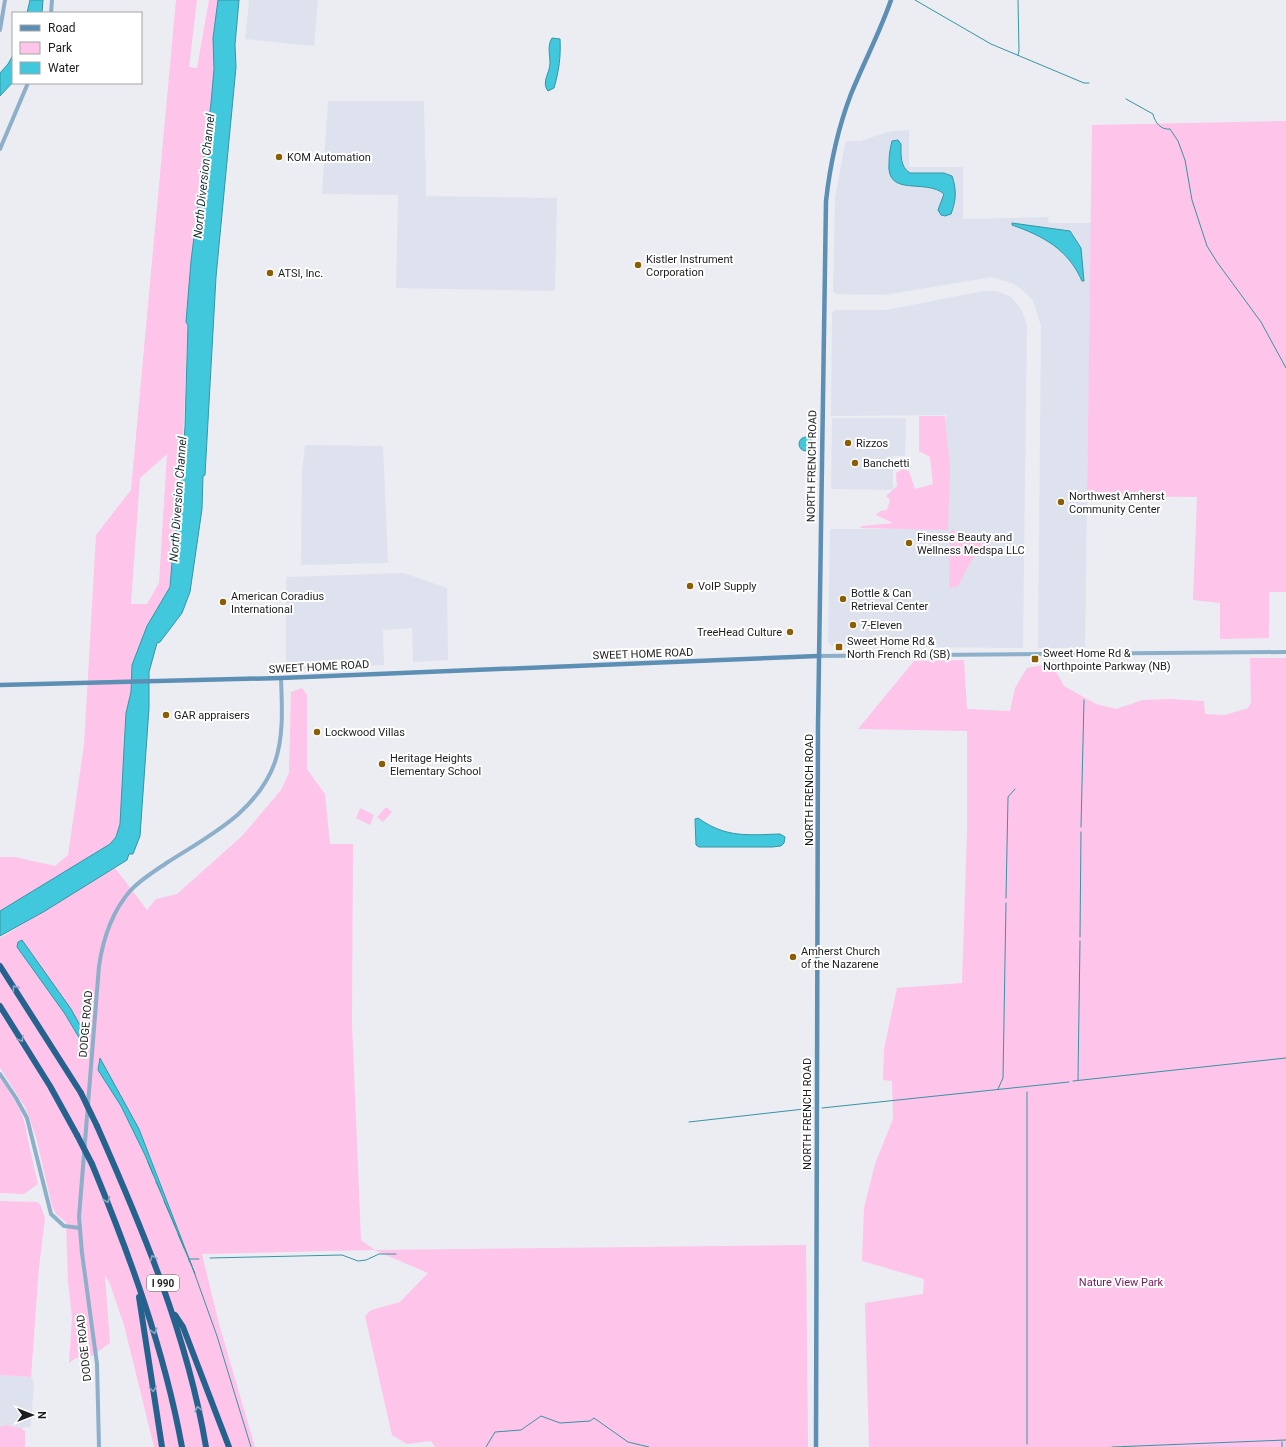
<svg xmlns="http://www.w3.org/2000/svg" width="1286" height="1447" viewBox="0 0 1286 1447" font-family="Roboto,sans-serif">
	<rect width="100%" height="100%" fill="#ebedf3"/>
	<g fill="#dee2ef">
		<polygon points="249,0 318,0 314,46 245,39"/>
		<polygon points="328,101 424,101 426,196 557,198 555,291 396,288 398,195 322,194"/>
		<polygon points="909,130 909,167 963,167 963,219 1048,217 1049,223 1091,223 1085,648 1038,648 1041,326 1033,301 1028,295 1014,284 992,277 884,295 836,294 833,292 835,198 845,144 847,141 861,141 887,132"/>
		<polygon points="983,291 997,291 1011,297 1021,309 1027,324 1023,648 832,646 828,642 830,529 902,529 903,493 945,492 946,415 831,416 832,312 835,310 886,310"/>
		<polygon points="832,418 906,418 905,456 893,456 893,490 831,489"/>
		<polygon points="305,445 383,446 388,563 301,565 302,472"/>
		<polygon points="404,573 447,588 448,660 413,662 412,628 383,630 384,665 286,670 286,577"/>
		<polygon points="0,1375 31,1377 34,1383 31,1425 29,1427 21,1428 5,1425 0,1427"/>
	</g>
	<g fill="#fec4ea" fill-rule="evenodd">
		<path d="M176 0H197L189 67 197 68 209 0H218L213 38 214 69 211 103 191 261 186 322 188 325 181 487 178 524 174 538 170 587 147 626 132 665 131 692 126 713 124 749 120 824 116 837 110 844 0 911V857H15L55 866 68 855 84 745 96 535 131 490ZM167 454 159 583 147 604H131L140 478Z"/>
		<polygon points="1286,121 1286,592 1269,592 1269,638 1220,639 1220,603 1193,600 1197,497 1087,496 1092,125"/>
		<polygon points="919,416 945,416 950,468 948,530 860,528 861,526 893,523 876,515 880,511 887,510 890,500 886,496 897,486 896,473 903,469 909,471 915,489 933,484 930,457 919,451"/>
		<polygon points="954,529 957,543 986,539 990,543 990,549 983,549 973,558 958,586 949,588 950,532"/>
		<polygon points="1250,658 1286,658 1286,1447 869,1447 865,1303 923,1294 924,1279 862,1261 864,1208 875,1164 893,1119 892,1081 883,1080 884,1049 897,988 962,983 967,832 967,731 858,729 914,661 964,660 967,709 1010,711 1015,688 1027,668 1043,665 1057,673 1064,686 1096,704 1116,709 1143,700 1170,699 1204,701 1205,714 1225,715 1248,708 1251,702"/>
		<polygon points="302,688 307,695 307,769 325,794 330,844 353,844 352,1023 361,1240 375,1250 806,1245 808,1447 435,1447 431,1441 407,1444 392,1435 365,1316 371,1310 400,1302 428,1273 374,1250 202,1254 219,1324 255,1447 154,1447 124,1325 110,1284 105,1275 110,1343 92,1356 76,1358 69,1363 72,1318 68,1281 66,1222 56,1214 52,1206 36,1137 29,1117 25,1107 0,1068 0,938 115,868 147,910 156,899 177,894 242,836 281,790 289,773 291,692"/>
		<polygon points="386,807 392,812 383,822 377,817"/>
		<polygon points="360,808 374,815 370,825 356,818"/>
		<path d="M0 1078C12 1096 26 1115 27 1136L38 1184 24 1194 0 1193Z"/>
		<polygon points="0,1201 37,1202 40,1204 45,1218 39,1267 31,1377 0,1375"/>
		<polygon points="5,1425 21,1428 25,1431 25,1447 0,1447 0,1427"/>
	</g>
	<g fill="#41c8dd" stroke="#3695a4">
		<polygon points="30,0 43,0 42,13 27,13"/>
		<polygon points="218,0 239,0 235,45 236,67 216,277 205,475 203,476 202,509 190,592 182,613 160,642 157,643 149,672 149,708 140,836 133,854 129,854 127,860 45,911 0,936 0,911 110,844 116,837 120,824 124,749 126,713 131,692 132,665 147,626 170,587 174,538 178,524 185,427 188,325 186,322 191,261 211,103 214,69 213,38"/>
		<path d="M552 38 560 39C561 56 559 71 554 88L548 91C541 82 550 73 550 63 550 55 547 46 552 38Z"/>
		<polygon points="13,55 13,82 0,96 0,73 8,64"/>
		<path d="M898 140 901 144C901 155 900 167 910 173H944L952 176C957 190 956 201 951 214L945 216 941 215 938 210 944 194C926 178 886 198 889 163 889 155 890 149 892 141Z"/>
		<path d="M1012 223 1070 231 1081 248 1084 281H1082C1068 249 1043 236 1012 225Z"/>
		<circle cx="806" cy="444" r="7"/>
		<path d="M698 818C726 838 747 835 780 834L785 837 784 843 781 846 772 847H699L696 845 695 819Z"/>
		<polygon points="22,940 71,1009 85,1034 84,1046 65,1014 17,947 18,942"/>
		<polygon points="100,1058 139,1129 195,1274 145,1155 121,1106 98,1070"/>
	</g>
	<g fill="none" stroke-linecap="round" stroke-linejoin="round">
		<g stroke="#3695a4" stroke-width="1">
			<polyline points="915,0 991,44 1084,83 1089,83"/>
			<polyline points="1018,0 1019,51 1018,55"/>
			<path d="M1126 99 1153 114C1155 123 1161 130 1170 129L1178 141 1185 160 1192 200 1207 246 1217 262 1261 322 1286 368"/>
			<polyline points="1081,827 1084,700"/>
			<polyline points="1006,898 1008,797 1015,789"/>
			<polyline points="1080,937 1081,832"/>
			<polyline points="1078,1080 1080,941"/>
			<polyline points="1073,1081 1286,1058"/>
			<polyline points="998,1089 1003,1078 1006,903"/>
			<polyline points="1027,1092 1027,1444"/>
			<polyline points="822,1108 1069,1082"/>
			<polyline points="689,1122 813,1108"/>
			<polyline points="148,1162 153,1174"/>
			<polyline points="156,1182 161,1192"/>
			<polyline points="164,1201 175,1226"/>
			<polyline points="178,1234 184,1248"/>
			<polyline points="210,1258 342,1255 358,1261 366,1260 379,1254 396,1254"/>
			<polyline points="189,1259 199,1259"/>
			<polyline points="189,1260 192,1266"/>
			<polyline points="193,1269 217,1336 251,1447"/>
			<polyline points="486,1447 495,1432 521,1430 541,1416 560,1423 590,1421 594,1418 628,1442 649,1447"/>
			<polyline points="1112,1447 1286,1440"/>
			<polyline points="1282,1447 1282,1442"/>
		</g>
		<g stroke="#8dafc9" stroke-width="4">
			<polyline points="51,13 52,0"/>
			<polyline points="0,30 5,0"/>
			<polyline points="0,149 28,83"/>
			<polyline points="818,656 1286,652"/>
			<polyline points="0,1074 16,1098 27,1118 51,1214 64,1226 80,1228"/>
			<path d="M99 1447 97 1364 82 1253 79 1217 99 966C103 939 111 913 130 891 141 879 155 871 168 862 210 835 257 812 275 762 284 735 282 706 281 678"/>
		</g>
		<g stroke="#5d8fb5" stroke-width="4.5">
			<polyline points="0,685 281,678 818,656"/>
			<path d="M816 1447 818 726 826 201C830 165 838 128 851 94 864 62 880 32 891 0"/>
		</g>
		<g stroke="#25638e" stroke-width="6">
			<polyline points="0,966 81,1093"/>
			<polyline points="0,1006 50,1086 77,1135"/>
			<path d="M97 1126C143 1230 187 1334 206 1447"/>
			<path d="M92 1164C130 1256 164 1349 182 1447"/>
			<polyline points="139,1297 162,1447"/>
			<polyline points="175,1315 183,1327 229,1447"/>
		</g>
		<g stroke="#25638e" stroke-width="6">
			<polyline points="81,1093 97,1126"/>
			<polyline points="77,1135 92,1164"/>
		</g>
	</g>
	<defs><path id="oneway-chevron" d="M-2-3.5L2.5 0L-2 3.5" fill="none" stroke-width="1.6" stroke-linecap="round" stroke-linejoin="round"/></defs>
	<g stroke="#87a9c1">
		<use href="#oneway-chevron" transform="translate(15 988) rotate(-125)"/>
		<use href="#oneway-chevron" transform="translate(21 1039) rotate(59)"/>
		<use href="#oneway-chevron" transform="translate(107 1200) rotate(68)"/>
		<use href="#oneway-chevron" transform="translate(153 1258) rotate(-111)"/>
		<use href="#oneway-chevron" transform="translate(154 1331) rotate(73)"/>
		<use href="#oneway-chevron" transform="translate(153 1389) rotate(82)"/>
		<use href="#oneway-chevron" transform="translate(198 1409) rotate(-103)"/>
	</g>
	<g fill="#8b5f01" stroke="#fff" stroke-width="1.5">
		<circle cx="279" cy="157" r="4"/>
		<circle cx="638" cy="265" r="4"/>
		<circle cx="270" cy="273" r="4"/>
		<circle cx="848" cy="443" r="4"/>
		<circle cx="855" cy="463" r="4"/>
		<circle cx="1061" cy="502" r="4"/>
		<circle cx="909" cy="543" r="4"/>
		<circle cx="690" cy="586" r="4"/>
		<circle cx="843" cy="599" r="4"/>
		<circle cx="223" cy="602" r="4"/>
		<circle cx="853" cy="625" r="4"/>
		<circle cx="790" cy="632" r="4"/>
		<rect x="835" y="643" width="8" height="8" rx="2"/>
		<rect x="1031" y="655" width="8" height="8" rx="2"/>
		<circle cx="166" cy="715" r="4"/>
		<circle cx="317" cy="732" r="4"/>
		<circle cx="382" cy="764" r="4"/>
		<circle cx="793" cy="957" r="4"/>
	</g>
	<g text-anchor="middle" dominant-baseline="central" stroke-width="4" stroke-linejoin="round" paint-order="stroke">
		<rect fill="#fff" stroke="#606162" stroke-width="1" x="147" y="1275" width="32" height="16" rx="3"/>
		<g font-size="10" font-weight="bold" fill="#1c1d1f">
			<text x="163" y="1283">I 990</text>
		</g>
		<g font-size="11" fill="#1c1d1f" stroke="#fff" text-anchor="start">
			<text x="287" y="157">KOM Automation</text>
			<text x="646" y="259">Kistler Instrument<tspan x="646" dy="13">Corporation</tspan></text>
			<text x="278" y="273">ATSI, Inc.</text>
			<text x="856" y="443">Rizzos</text>
			<text x="863" y="463">Banchetti</text>
			<text x="1069" y="496">Northwest Amherst<tspan x="1069" dy="13">Community Center</tspan></text>
			<text x="917" y="537">Finesse Beauty and<tspan x="917" dy="13">Wellness Medspa LLC</tspan></text>
			<text x="698" y="586">VoIP Supply</text>
			<text x="851" y="593">Bottle &amp; Can<tspan x="851" dy="13">Retrieval Center</tspan></text>
			<text x="231" y="596">American Coradius<tspan x="231" dy="13">International</tspan></text>
			<text x="861" y="625">7-Eleven</text>
			<text x="782" y="632" text-anchor="end">TreeHead Culture</text>
			<text x="847" y="641">Sweet Home Rd &amp;<tspan x="847" dy="13">North French Rd (SB)</tspan></text>
			<text x="1043" y="653">Sweet Home Rd &amp;<tspan x="1043" dy="13">Northpointe Parkway (NB)</tspan></text>
			<text x="174" y="715">GAR appraisers</text>
			<text x="325" y="732">Lockwood Villas</text>
			<text x="390" y="758">Heritage Heights<tspan x="390" dy="13">Elementary School</tspan></text>
			<text x="801" y="951">Amherst Church<tspan x="801" dy="13">of the Nazarene</tspan></text>
		</g>
		<g font-size="11" fill="#1c1d1f" stroke="#fff">
			<text transform="translate(812 466) rotate(-89)">NORTH FRENCH ROAD</text>
			<text transform="translate(643 654) rotate(-2)">SWEET HOME ROAD</text>
			<text transform="translate(319 667) rotate(-3)">SWEET HOME ROAD</text>
			<text transform="translate(809 790) rotate(-90)">NORTH FRENCH ROAD</text>
			<text transform="translate(86 1024) rotate(-85)">DODGE ROAD</text>
			<text transform="translate(807 1114) rotate(-90)">NORTH FRENCH ROAD</text>
			<text transform="translate(84 1348) rotate(-96)">DODGE ROAD</text>
		</g>
		<g font-size="11" fill="#74175d" stroke="#fff">
			<text x="1121" y="1282">Nature View Park</text>
		</g>
		<g font-size="12" font-style="italic" fill="#192f33" stroke="#fff">
			<text transform="translate(204 176) rotate(-84)">North Diversion Channel</text>
			<text transform="translate(178 499) rotate(-86)">North Diversion Channel</text>
		</g>
	</g>
	<rect x="12" y="12" width="130" height="72" fill="#ffffff" stroke="#a4a5a5"/>
	<rect x="20" y="25" width="20" height="6" fill="#5d8fb5" stroke="#a4a5a5"/>
	<text x="48" y="32" font-size="12" fill="#1c1d1f">Road</text>
	<rect x="20" y="42" width="20" height="12" fill="#fec4ea" stroke="#a4a5a5"/>
	<text x="48" y="52" font-size="12" fill="#1c1d1f">Park</text>
	<rect x="20" y="62" width="20" height="12" fill="#41c8dd" stroke="#a4a5a5"/>
	<text x="48" y="72" font-size="12" fill="#1c1d1f">Water</text>
	<g transform="translate(32 1415) rotate(90)" stroke="#ffffff" stroke-width="3" paint-order="stroke">
	<path d="M0-3L7 15L0 10L-7 15Z" fill="#1c1d1f"/>
	<text y="-6" font-size="11" font-weight="bold" text-anchor="middle" fill="#1c1d1f">N</text>
	</g>
</svg>
